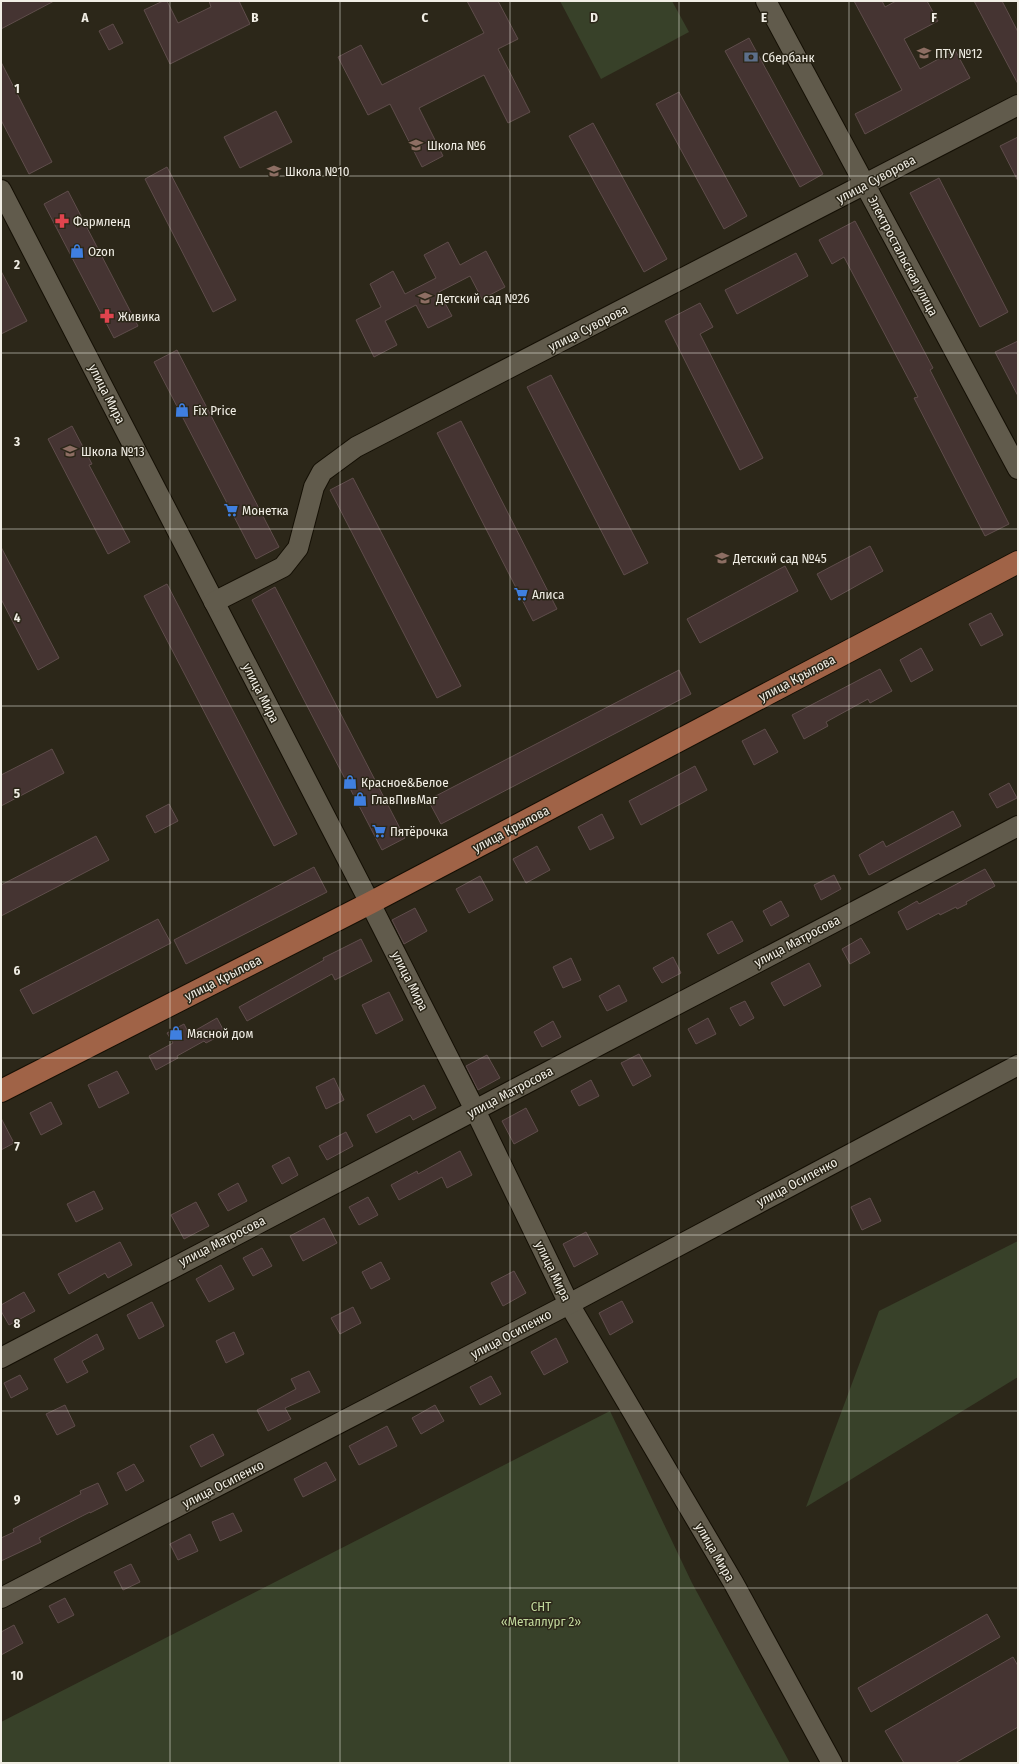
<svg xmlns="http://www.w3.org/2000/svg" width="1019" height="1764" viewBox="0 0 1019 1764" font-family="'Fira Sans Condensed',sans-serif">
	<rect width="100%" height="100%" fill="#2c2719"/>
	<g fill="#384129">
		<polygon points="560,1 672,1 689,32 601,79"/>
		<polygon points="1018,1241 1018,1377 806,1507 879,1311"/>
		<polygon points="610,1411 692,1583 790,1763 1,1763 1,1722"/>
	</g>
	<g fill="#453432" stroke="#5f4d4b">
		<polygon points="1,1 54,1 1,29"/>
		<polygon points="163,1 167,1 178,23 211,7 209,1 239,1 250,24 170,64 144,10"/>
		<polygon points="467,1 498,1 518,39 498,49 530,112 508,123 484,75 419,108 443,156 422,167 390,104 368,115 338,57 361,45 382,85 484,33"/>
		<polygon points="854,1 882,1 885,7 896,1 927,1 938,21 904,39 920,69 955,50 970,78 865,134 855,114 902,90"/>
		<polygon points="974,1 1002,1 1018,32 1018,84"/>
		<polygon points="113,24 123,43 109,50 99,31"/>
		<polygon points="749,38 823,174 800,187 725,51"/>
		<polygon points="1,62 52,162 29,174 1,120"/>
		<polygon points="679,92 747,216 724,229 656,104"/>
		<polygon points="276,111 292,142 240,168 224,137"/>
		<polygon points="593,123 667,259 644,272 569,136"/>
		<polygon points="1018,137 1018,181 1000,146"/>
		<polygon points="167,167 236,300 213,312 145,179"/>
		<polygon points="939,178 1008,312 980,327 910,193"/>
		<polygon points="68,191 138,326 114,338 44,204"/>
		<polygon points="855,221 933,368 930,370 1009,524 985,536 914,398 918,397 844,257 832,264 819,240"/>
		<polygon points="448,242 460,265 486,251 505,287 482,299 470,276 439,292 452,316 428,328 416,305 385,321 397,345 374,357 356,320 381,307 370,284 393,271 405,294 436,278 424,255"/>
		<polygon points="796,253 808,276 737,314 725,290"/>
		<polygon points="1,271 27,321 1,334"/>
		<polygon points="700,303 713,327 700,334 763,458 740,470 665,321"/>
		<polygon points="1018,341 1018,396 995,352"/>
		<polygon points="177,350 279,547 256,559 154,362"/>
		<polygon points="551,375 648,563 624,575 527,387"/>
		<polygon points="461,421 557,609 533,621 437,433"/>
		<polygon points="72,426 92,464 89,465 130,542 108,554 48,439"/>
		<polygon points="353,478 461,686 437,698 330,490"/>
		<polygon points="870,546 883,571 831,600 817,574"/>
		<polygon points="1,547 59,658 38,670 1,599"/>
		<polygon points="785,566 798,591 700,643 687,619"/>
		<polygon points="167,584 297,834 274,846 144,596"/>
		<polygon points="275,587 405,838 382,850 252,600"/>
		<polygon points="991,613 1003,635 981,646 969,624"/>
		<polygon points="921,648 933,670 911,682 900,660"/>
		<polygon points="880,669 892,691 870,703 868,699 826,722 828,726 804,739 792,715"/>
		<polygon points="679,670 691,694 441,824 428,800"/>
		<polygon points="765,729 778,752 754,765 742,741"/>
		<polygon points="52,749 64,773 1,806 1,775"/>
		<polygon points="695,766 707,790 641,825 629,801"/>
		<polygon points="1009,783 1017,798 997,808 989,794"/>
		<polygon points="169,804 178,821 155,833 146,816"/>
		<polygon points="953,811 961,826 869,875 859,855 883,841 886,847"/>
		<polygon points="602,814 614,838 590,850 578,827"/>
		<polygon points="96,836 109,860 1,916 1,885"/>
		<polygon points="537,846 550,870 526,883 513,859"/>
		<polygon points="314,867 327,892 186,964 174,940"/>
		<polygon points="985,869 995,886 966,902 967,904 957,909 956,907 940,915 939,913 907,930 898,912 917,901 919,904"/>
		<polygon points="834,875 841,889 821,900 814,885"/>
		<polygon points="480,876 493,900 469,913 456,889"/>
		<polygon points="781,901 789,916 771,926 763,911"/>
		<polygon points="415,908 427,931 404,944 392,920"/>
		<polygon points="158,919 171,943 33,1014 20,990"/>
		<polygon points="732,921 743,941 718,954 707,934"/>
		<polygon points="861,938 870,953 850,964 842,949"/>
		<polygon points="361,939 372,961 335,980 332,974 247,1021 239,1007 324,960 323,958"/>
		<polygon points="673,957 681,973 662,983 653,968"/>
		<polygon points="571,958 581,980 563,988 553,967"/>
		<polygon points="809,963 821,986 784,1006 771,983"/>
		<polygon points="619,985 627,1001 607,1011 599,996"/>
		<polygon points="389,992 403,1020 376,1034 362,1005"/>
		<polygon points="745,1001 754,1018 740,1026 730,1008"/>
		<polygon points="217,1018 225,1033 206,1043 204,1041 177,1056 178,1058 156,1070 149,1056 173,1043 167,1033 184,1024 189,1034"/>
		<polygon points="708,1018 716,1034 696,1044 688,1029"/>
		<polygon points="553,1021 561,1037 542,1047 534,1032"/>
		<polygon points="639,1054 651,1076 633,1086 621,1063"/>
		<polygon points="487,1055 500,1078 478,1090 466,1066"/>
		<polygon points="117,1071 129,1093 99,1108 88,1085"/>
		<polygon points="334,1078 344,1100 326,1109 316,1087"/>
		<polygon points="591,1080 599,1096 579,1106 571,1091"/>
		<polygon points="424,1085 436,1108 413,1120 410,1115 376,1133 367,1115"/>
		<polygon points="51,1102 62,1124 41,1135 30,1113"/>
		<polygon points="526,1108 538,1131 514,1144 502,1121"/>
		<polygon points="1,1118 14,1143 1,1150"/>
		<polygon points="346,1132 353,1146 327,1160 319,1146"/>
		<polygon points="460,1151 472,1175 447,1188 442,1177 399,1200 391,1185 417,1171 418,1174"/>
		<polygon points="289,1157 298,1175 282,1184 272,1166"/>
		<polygon points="238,1183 247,1201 228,1211 218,1194"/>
		<polygon points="94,1191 103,1209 76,1222 67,1204"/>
		<polygon points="368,1197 378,1215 359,1225 349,1207"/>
		<polygon points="870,1198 881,1221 862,1230 851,1207"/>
		<polygon points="196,1202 209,1226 184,1239 171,1215"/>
		<polygon points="324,1218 337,1243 303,1261 290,1236"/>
		<polygon points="586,1232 598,1254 574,1267 563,1244"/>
		<polygon points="120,1242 132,1265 108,1278 105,1273 69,1294 58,1274"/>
		<polygon points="262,1248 272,1266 253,1276 243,1258"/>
		<polygon points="381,1262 390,1279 371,1289 362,1272"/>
		<polygon points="221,1265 234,1289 209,1302 196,1279"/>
		<polygon points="514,1271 526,1293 503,1306 491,1283"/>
		<polygon points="24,1292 35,1311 9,1325 1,1311 1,1305"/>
		<polygon points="622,1301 633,1322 610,1335 599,1313"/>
		<polygon points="152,1302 164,1326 139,1339 127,1315"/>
		<polygon points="353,1307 361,1323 340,1334 331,1318"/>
		<polygon points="234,1332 244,1354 226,1363 216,1341"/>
		<polygon points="97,1334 104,1349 82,1361 88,1372 67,1383 54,1359"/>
		<polygon points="556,1338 568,1362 544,1375 531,1352"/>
		<polygon points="309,1371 320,1392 285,1408 291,1419 268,1431 257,1410 296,1389 291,1379"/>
		<polygon points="20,1375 28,1389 11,1398 4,1383"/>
		<polygon points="491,1376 501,1394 480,1405 470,1387"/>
		<polygon points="65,1405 75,1426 57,1435 46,1414"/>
		<polygon points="435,1405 444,1421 421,1434 412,1418"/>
		<polygon points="387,1426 397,1446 359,1465 349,1446"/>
		<polygon points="213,1434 224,1455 201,1467 190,1446"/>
		<polygon points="326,1462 336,1480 303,1497 294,1479"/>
		<polygon points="134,1464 144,1481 126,1491 117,1473"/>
		<polygon points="98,1483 108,1504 90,1513 90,1512 39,1538 41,1542 1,1561 1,1538 14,1532 13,1529 81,1494 80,1491"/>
		<polygon points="233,1513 242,1531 220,1541 212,1522"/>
		<polygon points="190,1534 198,1551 178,1560 170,1544"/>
		<polygon points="131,1564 140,1582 123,1590 114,1572"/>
		<polygon points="65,1598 74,1615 58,1623 49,1606"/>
		<polygon points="987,1614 1000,1637 871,1712 858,1688"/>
		<polygon points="14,1625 23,1643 1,1655 1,1632"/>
		<polygon points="1013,1657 1018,1666 1018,1727 955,1763 904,1763 885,1731"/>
	</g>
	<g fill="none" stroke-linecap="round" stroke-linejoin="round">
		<defs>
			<g id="minor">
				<polyline points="766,1 1018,469"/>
				<polyline points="1,190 370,903 475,1110 569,1304 733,1582 832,1763"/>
				<polyline points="214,602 283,567 298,548 314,487 322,472 356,447 1018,105"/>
				<polyline points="1,1358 1018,826"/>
				<polyline points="1,1598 569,1304 1018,1065"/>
			</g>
			<polyline id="major" points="1,1091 370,903 1018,562"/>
		</defs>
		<use href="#minor" stroke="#140f04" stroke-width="22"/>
		<use href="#major" stroke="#140f04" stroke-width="24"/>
		<use href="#minor" stroke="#615b4c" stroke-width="20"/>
		<use href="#major" stroke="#a06347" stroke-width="22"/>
	</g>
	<path fill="none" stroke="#f1eee5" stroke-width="1" stroke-opacity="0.55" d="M170 1V1763M340 1V1763M510 1V1763M679 1V1763M849 1V1763M1 176H1018M1 353H1018M1 529H1018M1 706H1018M1 882H1018M1 1058H1018M1 1235H1018M1 1411H1018M1 1588H1018"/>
	<defs>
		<symbol id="university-bare" viewBox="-9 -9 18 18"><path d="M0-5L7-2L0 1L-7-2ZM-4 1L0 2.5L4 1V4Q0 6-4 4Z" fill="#8d6e63" stroke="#2c2719" stroke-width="2.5" paint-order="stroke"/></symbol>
		<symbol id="bank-bare" viewBox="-9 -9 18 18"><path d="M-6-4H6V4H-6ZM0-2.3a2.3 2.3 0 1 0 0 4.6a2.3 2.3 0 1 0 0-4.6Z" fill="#5c6f8a" stroke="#2c2719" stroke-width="2.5" paint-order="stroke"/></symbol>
		<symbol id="school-bare" viewBox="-9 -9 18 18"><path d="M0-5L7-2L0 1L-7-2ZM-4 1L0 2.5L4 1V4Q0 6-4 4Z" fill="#8d6e63" stroke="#2c2719" stroke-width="2.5" paint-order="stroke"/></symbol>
		<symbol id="pharmacy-bare" viewBox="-9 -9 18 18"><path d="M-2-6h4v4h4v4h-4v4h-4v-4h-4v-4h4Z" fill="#e0444e" stroke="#2c2719" stroke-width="2.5" paint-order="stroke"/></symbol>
		<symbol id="shop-bare" viewBox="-9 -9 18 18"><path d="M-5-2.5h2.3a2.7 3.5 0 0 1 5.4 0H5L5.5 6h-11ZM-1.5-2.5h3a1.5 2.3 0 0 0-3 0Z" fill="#3f7fe0" stroke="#2c2719" stroke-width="2.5" paint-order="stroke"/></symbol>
		<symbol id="supermarket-bare" viewBox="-9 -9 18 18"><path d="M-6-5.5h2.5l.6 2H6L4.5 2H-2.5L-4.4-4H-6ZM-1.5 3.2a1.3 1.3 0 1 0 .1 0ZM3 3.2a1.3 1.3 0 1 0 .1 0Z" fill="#3f7fe0" stroke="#2c2719" stroke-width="2.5" paint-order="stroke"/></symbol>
	</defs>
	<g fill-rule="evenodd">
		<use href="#university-bare" x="914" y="43" width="20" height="20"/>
		<use href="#bank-bare" x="741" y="47" width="20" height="20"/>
		<use href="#school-bare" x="406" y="135" width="20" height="20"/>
		<use href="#school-bare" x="264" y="161" width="20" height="20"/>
		<use href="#pharmacy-bare" x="52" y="211" width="20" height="20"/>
		<use href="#shop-bare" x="67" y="241" width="20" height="20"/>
		<use href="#school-bare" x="415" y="288" width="20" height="20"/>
		<use href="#pharmacy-bare" x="97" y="306" width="20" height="20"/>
		<use href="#shop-bare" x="172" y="400" width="20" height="20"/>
		<use href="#school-bare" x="60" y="441" width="20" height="20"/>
		<use href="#supermarket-bare" x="221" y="500" width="20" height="20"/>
		<use href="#school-bare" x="712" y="548" width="20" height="20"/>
		<use href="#supermarket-bare" x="511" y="584" width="20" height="20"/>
		<use href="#shop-bare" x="340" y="772" width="20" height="20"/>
		<use href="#shop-bare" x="350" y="789" width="20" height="20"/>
		<use href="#supermarket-bare" x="369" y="821" width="20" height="20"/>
		<use href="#shop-bare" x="166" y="1023" width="20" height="20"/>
	</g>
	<g text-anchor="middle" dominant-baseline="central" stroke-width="3" stroke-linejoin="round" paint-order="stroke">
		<g font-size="13" fill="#f1eee5" stroke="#2c2719" text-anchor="start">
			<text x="935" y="53">ПТУ №12</text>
			<text x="762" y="57">Сбербанк</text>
			<text x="427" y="145">Школа №6</text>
			<text x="285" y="171">Школа №10</text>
			<text x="73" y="221">Фармленд</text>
			<text x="88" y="251">Ozon</text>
			<text x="436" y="298">Детский сад №26</text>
			<text x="118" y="316">Живика</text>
			<text x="193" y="410">Fix Price</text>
			<text x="81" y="451">Школа №13</text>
			<text x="242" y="510">Монетка</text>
			<text x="733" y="558">Детский сад №45</text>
			<text x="532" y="594">Алиса</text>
			<text x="361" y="782">Красное&amp;Белое</text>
			<text x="371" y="799">ГлавПивМаг</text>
			<text x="390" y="831">Пятёрочка</text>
			<text x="187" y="1033">Мясной дом</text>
		</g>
		<g font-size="13" fill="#f1eee5" stroke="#2c2719">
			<text transform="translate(876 179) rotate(-28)">улица Суворова</text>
			<text transform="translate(903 256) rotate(62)">Электростальская улица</text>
			<text transform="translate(588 328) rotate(-27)">улица Суворова</text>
			<text transform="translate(107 394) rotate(63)">улица Мира</text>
			<text transform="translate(797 678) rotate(-28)">улица Крылова</text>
			<text transform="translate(261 693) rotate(63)">улица Мира</text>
			<text transform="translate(511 829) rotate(-28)">улица Крылова</text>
			<text transform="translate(797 941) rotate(-28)">улица Матросова</text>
			<text transform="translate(223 978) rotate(-27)">улица Крылова</text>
			<text transform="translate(410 981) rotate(63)">улица Мира</text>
			<text transform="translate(510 1092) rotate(-28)">улица Матросова</text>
			<text transform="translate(797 1182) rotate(-28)">улица Осипенко</text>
			<text transform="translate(222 1241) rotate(-27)">улица Матросова</text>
			<text transform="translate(553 1271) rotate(64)">улица Мира</text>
			<text transform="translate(511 1334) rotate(-28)">улица Осипенко</text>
			<text transform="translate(223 1484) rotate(-27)">улица Осипенко</text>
			<text transform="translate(715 1552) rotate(60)">улица Мира</text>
		</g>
		<g font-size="13" fill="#c2d99d" stroke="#2c2719">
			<text x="541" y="1606">СНТ<tspan x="541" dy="15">«Металлург 2»</tspan></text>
		</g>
	</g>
	<g font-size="13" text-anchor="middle" font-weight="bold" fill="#f1eee5" stroke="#2c2719" stroke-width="3" stroke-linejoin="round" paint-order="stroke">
		<text x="85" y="22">A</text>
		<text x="255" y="22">B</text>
		<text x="425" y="22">C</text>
		<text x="594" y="22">D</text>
		<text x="764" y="22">E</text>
		<text x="934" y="22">F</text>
		<text x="17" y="93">1</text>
		<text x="17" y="269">2</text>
		<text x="17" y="446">3</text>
		<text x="17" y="622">4</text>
		<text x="17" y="798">5</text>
		<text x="17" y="975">6</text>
		<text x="17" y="1151">7</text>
		<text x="17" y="1328">8</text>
		<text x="17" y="1504">9</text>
		<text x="17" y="1680">10</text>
	</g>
	<rect width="1019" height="1764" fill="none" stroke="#f1eee5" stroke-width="4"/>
</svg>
